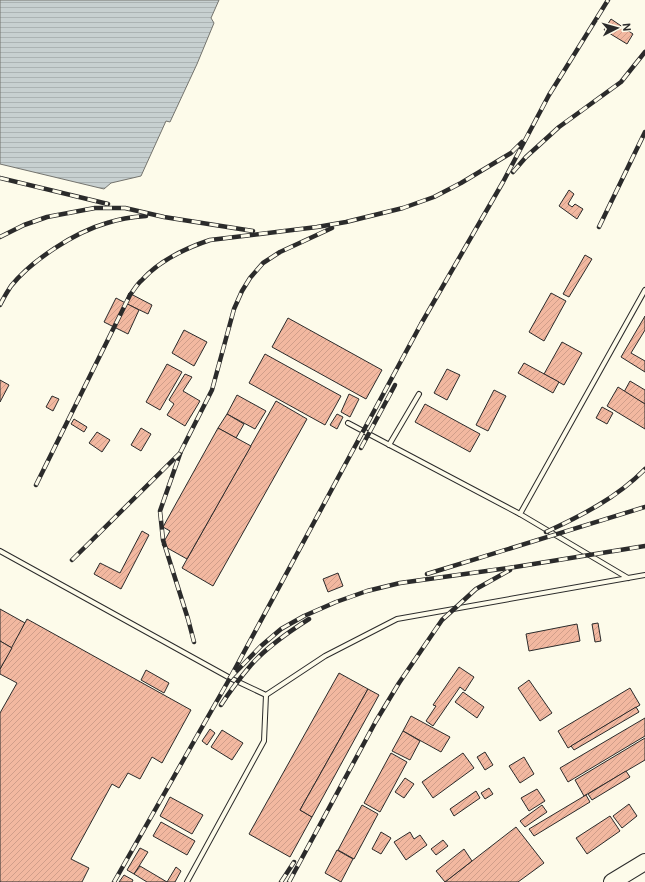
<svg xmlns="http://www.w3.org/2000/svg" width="645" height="882" viewBox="0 0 645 882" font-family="'DM Sans',sans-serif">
	<defs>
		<pattern id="water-rules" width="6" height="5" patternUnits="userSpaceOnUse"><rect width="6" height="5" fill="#c7d0d0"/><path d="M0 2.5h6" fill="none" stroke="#abb3b3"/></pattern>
		<pattern id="building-hatch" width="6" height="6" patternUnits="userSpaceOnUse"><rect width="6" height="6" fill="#f2b8a0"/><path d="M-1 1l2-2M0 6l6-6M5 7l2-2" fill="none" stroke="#d09e8a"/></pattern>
	</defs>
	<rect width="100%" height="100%" fill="#fdfbea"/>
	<polygon fill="url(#water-rules)" stroke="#74746e" points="0,0 219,0 211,18 214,23 197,64 170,122 166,121 141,176 111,183 104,189 0,164"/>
	<g fill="url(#building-hatch)" stroke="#2b2b2b">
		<polygon points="611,19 633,34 627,44 604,30"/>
		<polygon points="569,190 574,194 568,204 572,207 575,204 583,209 577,219 559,206"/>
		<polygon points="585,255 592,259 569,297 563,294"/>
		<polygon points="129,293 152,305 148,314 125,303"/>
		<polygon points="551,293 566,301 544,341 529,332"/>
		<polygon points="116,298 139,310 128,334 104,322"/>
		<polygon points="645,316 645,330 631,353 645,361 645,372 621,357"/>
		<polygon points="288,318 382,370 366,399 272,347"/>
		<polygon points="184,330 207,342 194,366 172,353"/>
		<polygon points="562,342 582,353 564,385 544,374"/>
		<polygon points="265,354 341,396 325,425 249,383"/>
		<polygon points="524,363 559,382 553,393 518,373"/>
		<polygon points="167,364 182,372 160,410 146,402"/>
		<polygon points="447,369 460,375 447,400 434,393"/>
		<polygon points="185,374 192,377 183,391 200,401 185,426 167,415 174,404 169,400"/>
		<polygon points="0,380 9,385 0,402"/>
		<polygon points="630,381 645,390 645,404 624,392"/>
		<polygon points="618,387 645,404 645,429 607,406"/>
		<polygon points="494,390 506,396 488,431 476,425"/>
		<polygon points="349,394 359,399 350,417 341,412"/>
		<polygon points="237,395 266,411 255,429 227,414"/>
		<polygon points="52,396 59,399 53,411 46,407"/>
		<polygon points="276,401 307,419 213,586 182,568"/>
		<polygon points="425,404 480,434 470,452 415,422"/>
		<polygon points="602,407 613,413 607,424 596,418"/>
		<polygon points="227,414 244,424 236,438 218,428"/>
		<polygon points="337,414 343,417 337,429 330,425"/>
		<polygon points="74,419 87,427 84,432 71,424"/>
		<polygon points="141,428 151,434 141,451 131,445"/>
		<polygon points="218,428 251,446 187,559 162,545 170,531 163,527"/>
		<polygon points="97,432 110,440 102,452 89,443"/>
		<polygon points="142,531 149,535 121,589 94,574 100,563 120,573"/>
		<polygon points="338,573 343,586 328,592 323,579"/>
		<polygon points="0,609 25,623 12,648 0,641"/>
		<polygon points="27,619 191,710 162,763 152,757 140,779 128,773 119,788 112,784 71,859 89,868 82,882 0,882 0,713 17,683 0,674 0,669"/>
		<polygon points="598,623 601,641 595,642 592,624"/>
		<polygon points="577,624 580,641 529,651 526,634"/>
		<polygon points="0,641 12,648 0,669"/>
		<polygon points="459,667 474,677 465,691 460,687 433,726 426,721 436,706 433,705"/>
		<polygon points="146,670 169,683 164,693 141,680"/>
		<polygon points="339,673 368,689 300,810 312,817 290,857 249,834"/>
		<polygon points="529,680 552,713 540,721 518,688"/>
		<polygon points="630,688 640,705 568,748 558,731"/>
		<polygon points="368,689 379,695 312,817 300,810"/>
		<polygon points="463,692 484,707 477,718 455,702"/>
		<polygon points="636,707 639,712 574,750 571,746"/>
		<polygon points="411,716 450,737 441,752 403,731"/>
		<polygon points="645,718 645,736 568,782 560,768"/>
		<polygon points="210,729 215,733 207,745 202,741"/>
		<polygon points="222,730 243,743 232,760 211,747"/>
		<polygon points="403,731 420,741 410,760 392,751"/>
		<polygon points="645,738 645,760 584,796 575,780"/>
		<polygon points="485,752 493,765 485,770 477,757"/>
		<polygon points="391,753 407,762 380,812 364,803"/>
		<polygon points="463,753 474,768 433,798 422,782"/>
		<polygon points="524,757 534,774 520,783 509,766"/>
		<polygon points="626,771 630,777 592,800 588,794"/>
		<polygon points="405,778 414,784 404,798 395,792"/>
		<polygon points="489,788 493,794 485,799 481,793"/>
		<polygon points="537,789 545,801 529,811 521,798"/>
		<polygon points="476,791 480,798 454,816 450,809"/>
		<polygon points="586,795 590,802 534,836 529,829"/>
		<polygon points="170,797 203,815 192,834 160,816"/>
		<polygon points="629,804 637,816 622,828 613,816"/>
		<polygon points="362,805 378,814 354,859 338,850"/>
		<polygon points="542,805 547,812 525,827 520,821"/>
		<polygon points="610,816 620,831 587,854 576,838"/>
		<polygon points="161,822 195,841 187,855 153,836"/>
		<polygon points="516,827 544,863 518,882 445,882"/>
		<polygon points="381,832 391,838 381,854 372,849"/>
		<polygon points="410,832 414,839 420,835 427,845 406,860 394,842"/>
		<polygon points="443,840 448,846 436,855 431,849"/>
		<polygon points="140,848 148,852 134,874 127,870"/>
		<polygon points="464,849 472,861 445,882 436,871"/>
		<polygon points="337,850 353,859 341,882 325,873"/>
		<polygon points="140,866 167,882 176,867 181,871 175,882 147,882 134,874"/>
		<polygon points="124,875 133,880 132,882 119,882"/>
	</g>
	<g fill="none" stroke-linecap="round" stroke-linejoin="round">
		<defs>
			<g id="lane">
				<polyline points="348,423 520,514"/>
				<polyline points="389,445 419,394"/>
				<polyline points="0,551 230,678 266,695 325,656 397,619 645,575"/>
				<polyline points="628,578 520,514 645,290"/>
				<polyline points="187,882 264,741 266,695"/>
			</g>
			<polyline id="highway" points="612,882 645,862"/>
		</defs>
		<use href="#lane" stroke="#2b2b2b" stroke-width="6"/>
		<use href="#highway" stroke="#2b2b2b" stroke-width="18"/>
		<use href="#lane" stroke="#fdfbea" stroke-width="4"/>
		<use href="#highway" stroke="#fdfbea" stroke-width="16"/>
		<defs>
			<g id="rail">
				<polyline points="513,172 526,157 559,127 621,82 645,52"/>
				<polyline points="0,178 108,204"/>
				<polyline points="599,227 645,132"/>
				<polyline points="0,237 24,225 47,217 95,208 125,208 164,217 253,231"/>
				<path d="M0 305C3 299 7 292 11 286 32 260 75 232 107 223 119 219 132 217 146 216"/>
				<polyline points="361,448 395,385"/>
				<path d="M36 485 130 295C134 290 137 284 142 280 159 261 186 248 210 240L317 227 346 222 403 208 434 197 461 183 511 153 522 142"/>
				<path d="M546 532C581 516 618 497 645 469"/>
				<polyline points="72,560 180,453"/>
				<polyline points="427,574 645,507"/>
				<polyline points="194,642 188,619 163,540 160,511 181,451 212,390 234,309 242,291 250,278 263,263 280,252 332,228"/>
				<polyline points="230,678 421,324 503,182 549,95 608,0"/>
				<path d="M221 705C230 691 240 678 251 665 266 648 290 631 309 619"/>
				<polyline points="114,882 230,678 261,646 281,629 304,616 336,602 367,591 400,583 515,567 645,546"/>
				<polyline points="281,882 294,862"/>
				<polyline points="289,882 376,721 399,683 442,620 476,589 510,570"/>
			</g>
		</defs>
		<use href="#rail" stroke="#2b2b2b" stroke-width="4.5"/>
		<use href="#rail" stroke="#fdfbea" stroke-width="3" stroke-dasharray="9" stroke-linecap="butt"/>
	</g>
	<g transform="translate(617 28) rotate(84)" stroke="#fdfbea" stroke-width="3" paint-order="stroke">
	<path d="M0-3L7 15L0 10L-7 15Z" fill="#2b2b2b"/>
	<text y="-6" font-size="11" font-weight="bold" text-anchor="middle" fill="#2b2b2b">N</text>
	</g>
</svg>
